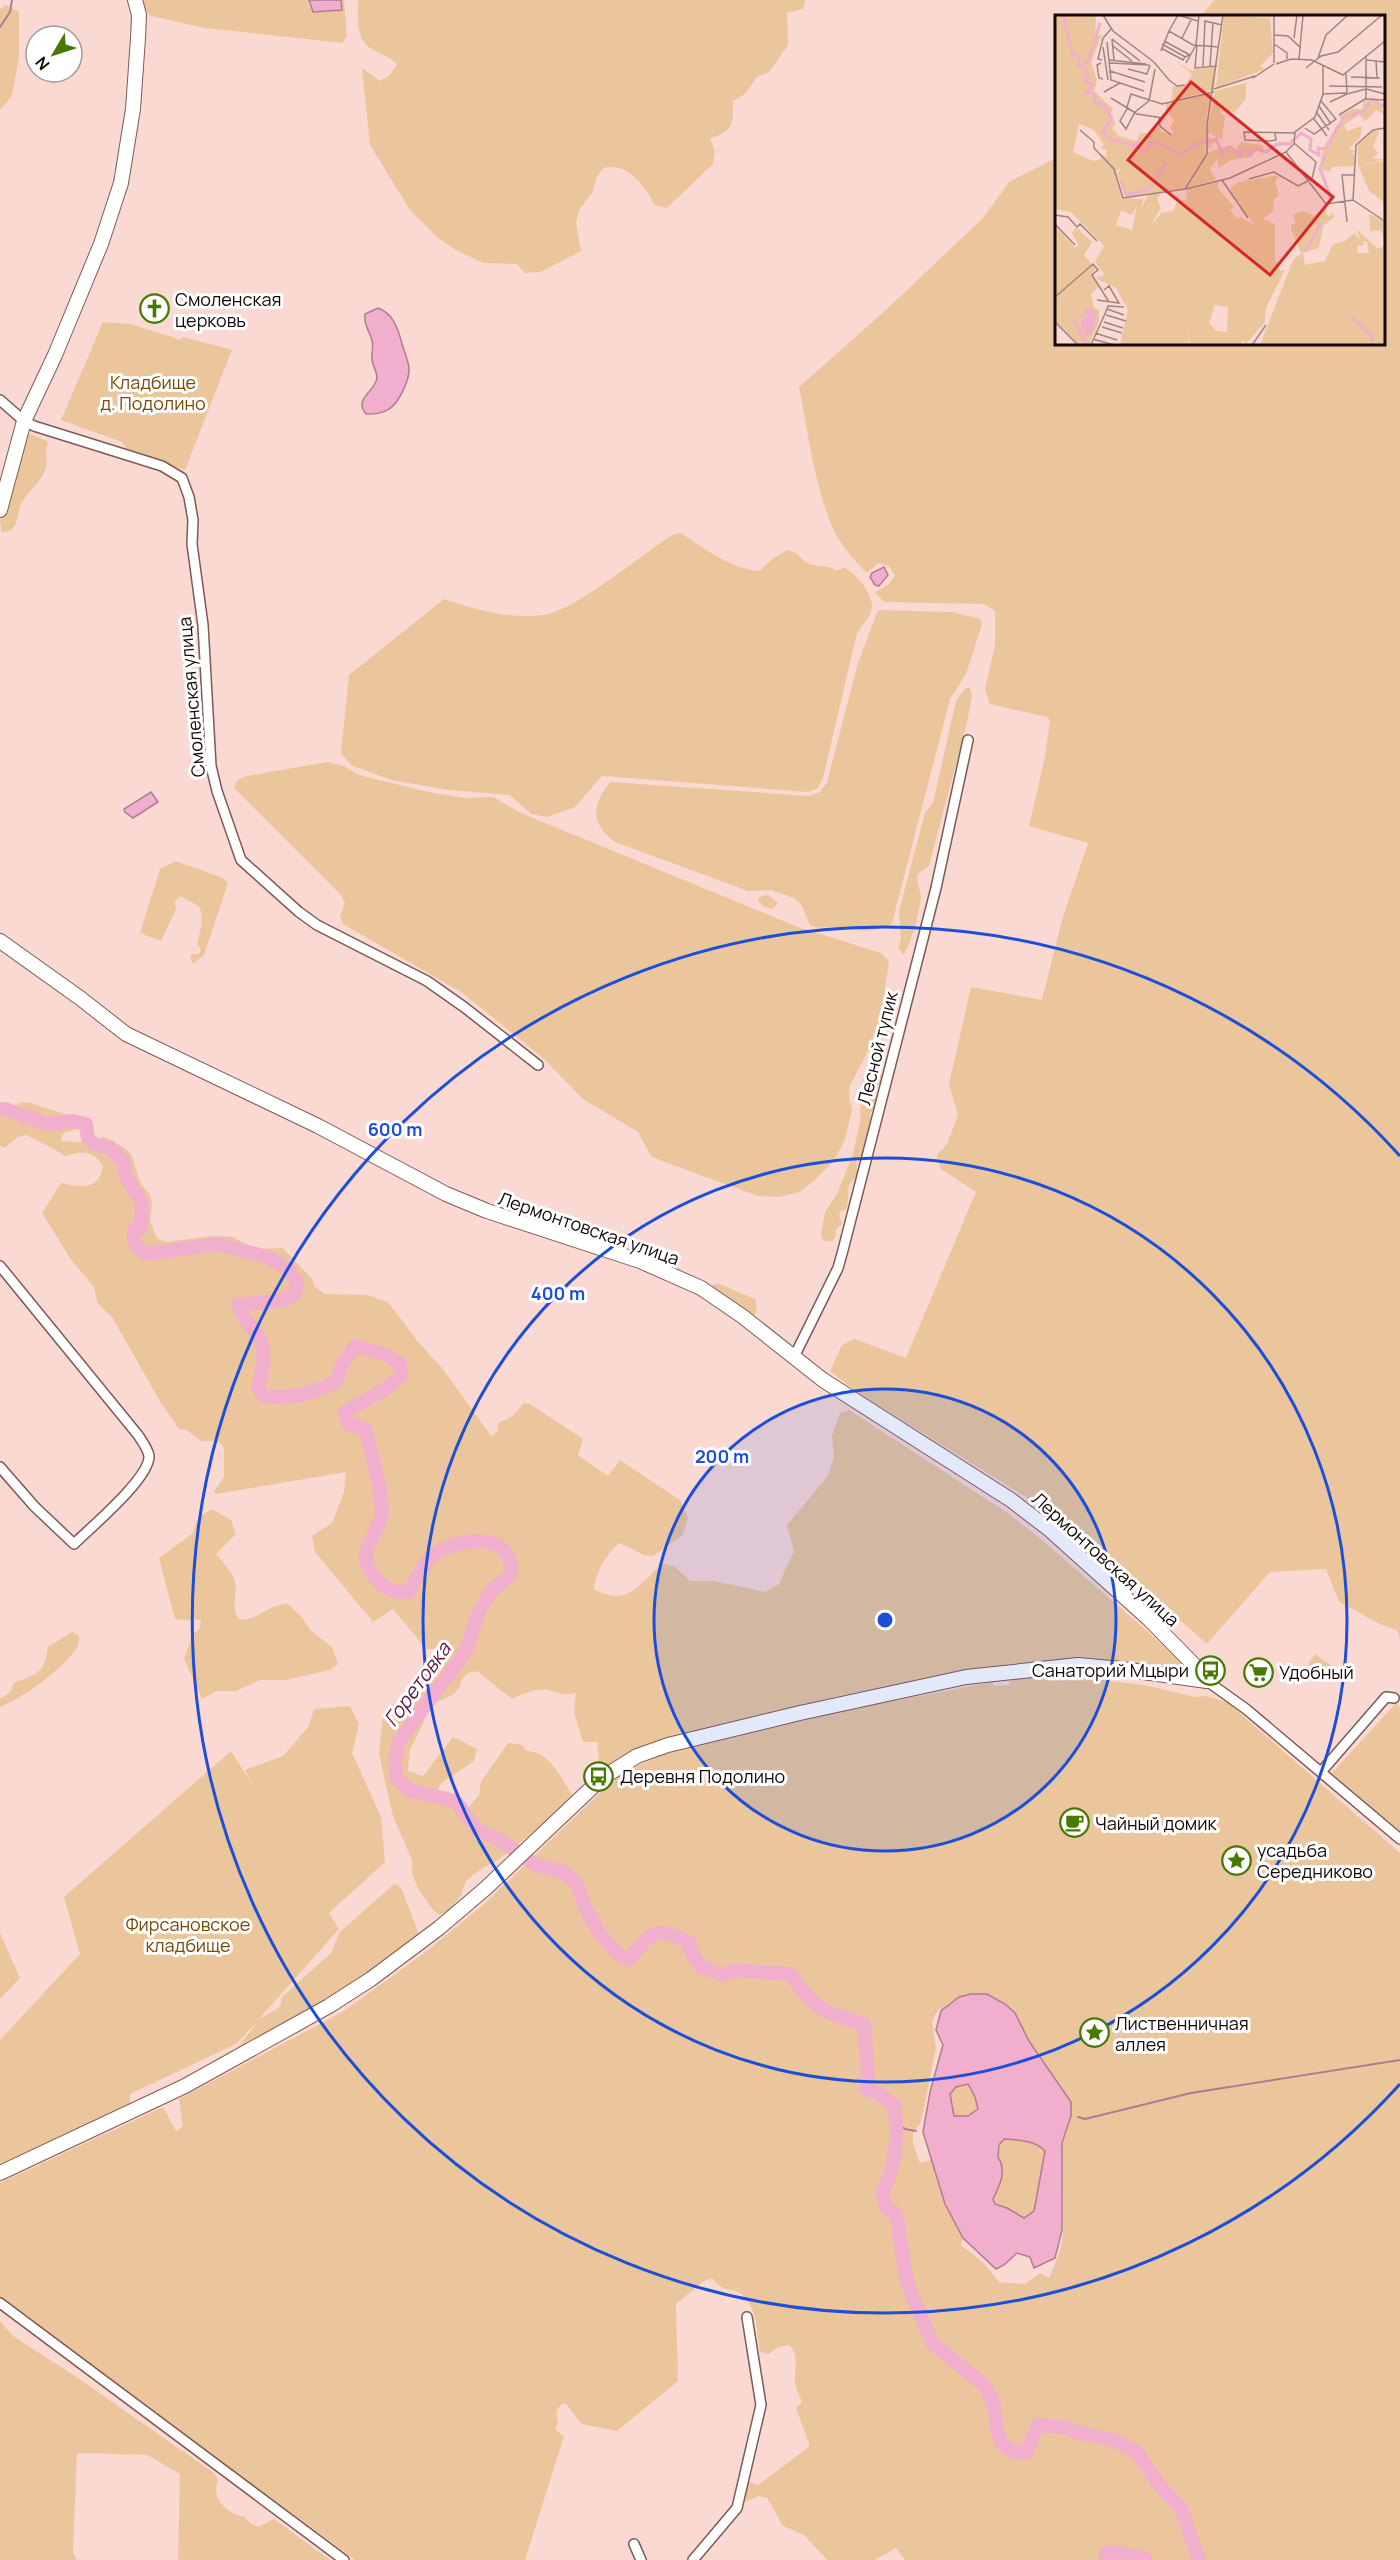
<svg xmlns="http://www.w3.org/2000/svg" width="1400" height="2560" viewBox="0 0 1400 2560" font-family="Manrope,sans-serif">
	<rect width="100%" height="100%" fill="#fad9d3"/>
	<g fill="#ebc69c" fill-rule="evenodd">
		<polygon points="142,0 309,0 309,7 342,10 341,0 344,0 347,36 342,43 205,28 151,16 146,11"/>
		<path d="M358 0H806L803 9 787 13 788 45 769 72 757 77 745 94 733 101C733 125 734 130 710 139L715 151 713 164 667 208 655 205C644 186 629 162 603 168L597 177 592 193 579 210 576 223 581 251 541 272 525 273 517 264 483 263 454 249 438 238 410 210 370 145 362 68 380 81 390 75 397 64C387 55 382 55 372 49 355 40 358 16 358 0Z"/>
		<path d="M1214 0H1400V1638L1397 1630C1376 1625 1359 1611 1339 1602L1326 1569 1270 1572 1207 1644 1074 1527 857 1392 830 1371 842 1345 855 1339 906 1358 976 1192 941 1169 937 1155 947 1144 958 1115 949 1084 971 987 1042 1000 1062 920 1088 843 1029 826 1045 757 1050 720 1047 717 990 704 985 689 995 645V611L984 604 884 602 875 592 888 585 895 576 889 566 878 563 867 573C853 559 839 544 831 524 814 482 808 432 799 387L887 309 983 218 1009 182 1056 158V344H1384V16H1202Z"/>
		<polygon points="6,5 19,12 19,56 12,96 0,110 0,9"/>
		<polygon points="103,322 131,324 181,340 183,337 232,350 185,470 127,450 122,442 61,420"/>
		<path d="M30 434 47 441 48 445C43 456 49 459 46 468 41 482 32 488 24 499 15 509 22 532 2 532L0 522 27 436Z"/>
		<path d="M681 533C705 549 731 569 760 571L773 558 788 550C800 553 799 558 808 563 817 568 827 564 836 570L845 568C857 575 869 589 872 604 874 615 859 627 856 637 845 684 834 731 823 778L818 788 808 792 602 776 575 807 547 817 531 814 510 795 449 790 391 780 351 765 341 753 349 675 444 599C476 610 508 619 543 615 572 612 640 557 667 538L675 534Z"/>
		<path d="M878 610 952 612 980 619 982 624 966 674 950 699 892 923C874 934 857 931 838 928 827 925 824 931 810 925L802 906 794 898 771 890 748 891 615 842C590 824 592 805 610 782L809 796 820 792 827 782 858 663Z"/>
		<path d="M966 688H970L972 696 967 723 929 866C926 869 920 871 918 875 915 881 921 891 921 897 920 910 911 946 903 955L898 947 901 940 899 911 925 813 933 803 956 701Z"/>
		<polygon points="328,762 344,766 359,775 428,792 466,798 493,797 521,813 798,927 881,953 889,961 885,989 886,1001 870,1047 850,1086 849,1097 852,1110 845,1140 833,1162 816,1179 800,1192 779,1197 758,1196 659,1160 651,1156 638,1132 583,1099 542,1057 461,992 343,924 340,916 345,903 341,895 234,788 237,780 247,776"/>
		<path d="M176 861 223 878 228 883 204 955 193 964 190 956 193 954H199L201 950 197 943C200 934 205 915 199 907 194 902 186 901 181 896L175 901 176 909 161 941 140 933 160 869Z"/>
		<polygon points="768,895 778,903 773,909 764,907 758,901 759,897"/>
		<polygon points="879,1048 881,1052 878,1066 881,1069 882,1081 875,1086 877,1102 870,1114 870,1127 865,1150 856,1161 858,1175 849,1185 847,1208 840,1212 839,1216 842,1224 836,1229 835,1238 832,1241 823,1241 821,1233 825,1212 837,1194 853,1154 860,1123 861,1084"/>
		<path d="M0 1102 13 1106 22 1102 31 1103 79 1119 81 1128 64 1133 60 1141 77 1142 104 1137 112 1140 127 1150 132 1156 140 1182 150 1195 152 1205 150 1222 157 1238 165 1242 213 1236 233 1237 257 1249 283 1248 312 1279 315 1287 325 1294 367 1295 388 1302 419 1343 442 1368 491 1436 498 1431V1423L513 1416 524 1403 530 1404 583 1439 578 1455 608 1476 620 1460 680 1500 688 1518 682 1536 653 1556 644 1555 620 1543C608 1550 594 1576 594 1589 631 1608 637 1583 663 1564L674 1566 690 1581H714L765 1592 779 1584 794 1551 787 1525 828 1476 834 1457 832 1436 840 1413 849 1410 1006 1512 1041 1539 1187 1666 1179 1672 1122 1664 960 1672 843 1695 665 1740 622 1756 600 1770 597 1742H583L574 1712 576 1693C560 1696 563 1694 549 1690 536 1688 523 1694 512 1699L477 1671 468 1673 462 1679 459 1688 453 1695 436 1702 428 1709 422 1726 410 1749 408 1771 423 1776 453 1737 477 1749 474 1761 441 1783 434 1800 450 1807 462 1816 479 1795 481 1782 508 1743 523 1745 526 1751C550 1751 561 1778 572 1795L561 1810 498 1860 481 1869 466 1881 461 1895 450 1910 440 1915 433 1910 419 1890 412 1874V1860L393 1816 379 1754 383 1714 393 1704 404 1701C418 1680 440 1687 446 1657L438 1649H426L393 1609 373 1622 315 1552 312 1536 332 1523 344 1492 346 1472 216 1494 214 1491 224 1477V1448L218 1441H201L187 1430 179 1429 161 1403 112 1317 98 1304 94 1287 72 1261 42 1213 61 1183C80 1187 99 1191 103 1166 93 1151 83 1150 66 1156L27 1135 18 1137 4 1148 0 1146Z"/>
		<polygon points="717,1283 755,1299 757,1308 754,1316 750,1316 712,1290 713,1285"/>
		<path d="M212 1509 231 1520 236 1534 216 1554C222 1562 233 1572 235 1582 238 1596 230 1606 239 1619 256 1622 270 1603 288 1604L301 1616 311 1631 332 1647 338 1664 330 1670 286 1680H260L236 1691H217L202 1699 184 1659 193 1634 200 1628 201 1620C192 1618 184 1621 175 1619L159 1558 192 1534 199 1517Z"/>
		<path d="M72 1632 79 1636C79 1641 79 1646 76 1649 63 1669 21 1699 0 1707V1699L11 1691 14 1683C38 1673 44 1674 48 1647Z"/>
		<polygon points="1315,1654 1336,1669 1329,1680 1308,1664"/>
		<path d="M1048 1677V1681L1102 1680 1144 1685 1195 1697 1206 1696 1227 1702 1400 1853V2560H905L896 2548 875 2560H827L804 2535 783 2526 767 2498 759 2496 746 2502 744 2498 746 2485 749 2482 758 2485 809 2447V2444L796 2408 802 2402C800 2396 796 2390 795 2383 794 2371 800 2354 789 2345L776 2348 769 2354 760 2352C757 2335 757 2304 741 2294 728 2286 726 2295 712 2278L704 2281 676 2304 678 2381 617 2431 582 2424 567 2405 563 2404C555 2408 556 2415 558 2423L556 2427 557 2431 564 2436 525 2560H355L0 2297V2183L163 2107 176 2131 183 2126 179 2099 344 2011 427 1951 484 1904 603 1790 621 1775 642 1764 668 1753 852 1709 992 1682 994 1686 1009 1685 1011 1679ZM948 2004 1015 2013 1029 2041 1061 2086 1071 2116 1062 2143 1063 2233 1060 2251 1049 2278 1040 2273 1025 2284 999 2282 983 2262 961 2245 963 2238 945 2204 931 2160 920 2163 913 2144V2133L921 2122 936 2048 932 2021 939 2008 941 2011Z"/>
		<polygon points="1396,1703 1400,1707 1400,1832 1332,1773"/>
		<polygon points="350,1706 359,1724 352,1753 381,1817 385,1862 329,1913 339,1929 258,2020 280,2007 282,1997 331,1953 340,1932 393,1885 397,1884 402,1890 420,1937 328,2003 213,2067 213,2061 239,2046 258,2021 236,2044 130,2094 130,2108 0,2166 0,2040 80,1954 64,1897 231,1751 253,1786 245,1770 283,1756 309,1726 314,1709"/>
		<polygon points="0,1933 20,1978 0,1999"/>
		<polygon points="968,2083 975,2097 978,2109 968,2117 954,2116 950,2094 956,2087"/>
		<path d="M1004 2139C1019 2141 1034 2140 1045 2151L1034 2211 1024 2218 1007 2208 995 2204 993 2199C996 2194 1001 2187 1001 2181 1002 2165 994 2153 1004 2139Z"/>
		<path d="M0 2321 13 2336 75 2376 214 2473 218 2480C210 2498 228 2514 245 2517L250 2523 258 2527 274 2519 330 2560H178L180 2474 147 2455 77 2453 73 2552 77 2560H0Z"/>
	</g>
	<g fill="#f1aecd" stroke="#af7c92" stroke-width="1.5" fill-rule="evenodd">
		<polygon points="309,0 341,0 342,10 313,12"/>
		<path d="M378 308C392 313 397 326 401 340 403 349 408 359 409 368 410 379 399 403 389 409 382 414 374 414 366 414 353 399 375 392 377 378 377 371 373 367 372 360 371 354 374 347 372 341 370 331 363 325 365 314Z"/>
		<polygon points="884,567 888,575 879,586 875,585 870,577 872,573"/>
		<polygon points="151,792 158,802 133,818 125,812 124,809"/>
		<path d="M971 1994H987L1005 2004 1015 2013 1029 2041 1071 2102V2116L1062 2143V2230L1055 2258 1034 2268 1030 2257 1017 2253 1004 2265 996 2269 963 2238 945 2204 923 2132 930 2092 943 2045 936 2030 941 2011 959 1997ZM968 2084 975 2097 978 2109 968 2116H954L950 2094 956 2087ZM1004 2139C1018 2140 1035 2140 1045 2151L1034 2211 1024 2218 1007 2208 995 2204 993 2199C1000 2185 1007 2171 998 2157L999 2145Z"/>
	</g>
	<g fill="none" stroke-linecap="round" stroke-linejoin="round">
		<g stroke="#af7c92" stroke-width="2">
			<polyline points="0,27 10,12 12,0"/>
			<polyline points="1078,2117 1085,2119 1191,2093 1400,2060"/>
			<polyline points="897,2123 905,2129 916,2131"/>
		</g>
		<g stroke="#f1aecd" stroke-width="14">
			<path d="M0 1110 5 1109 47 1124 73 1121 86 1124 88 1138 95 1145 110 1148 123 1161 126 1177 142 1203 141 1228 134 1230C132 1243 136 1248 147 1254L217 1244 267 1257 288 1269 297 1282 295 1294C271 1307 262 1300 238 1305 241 1316 249 1323 256 1333 268 1349 263 1370 258 1388L264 1396C290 1399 313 1394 336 1382L342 1365 355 1346 386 1355 400 1364 401 1375 386 1389 345 1412 348 1424 365 1429C373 1455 380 1483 382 1510 382 1525 371 1536 367 1549 361 1565 380 1588 395 1591 399 1592 404 1592 409 1592 415 1581 422 1565 431 1557 456 1537 518 1529 510 1576L493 1589 479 1611 466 1651 399 1741 395 1762 397 1779 409 1790 455 1801 478 1830 501 1841 536 1865 564 1872 577 1884 586 1909 600 1934 619 1955 629 1959C655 1929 653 1927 690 1942V1949L701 1967 723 1975 735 1970 790 1974C815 2010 823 2012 864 2024L868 2075 866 2089 879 2094 894 2105C899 2135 896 2167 882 2193L886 2208 896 2213 907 2282 932 2343 985 2386 994 2405 997 2430 1002 2444 1014 2452 1026 2453 1038 2425 1063 2427 1079 2433 1114 2440 1137 2452 1159 2485 1181 2508 1199 2560"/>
			<polyline points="1106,2560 1106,2553 1114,2552 1144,2558 1146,2560"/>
		</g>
		<defs>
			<g id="street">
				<polyline points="0,400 24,421 34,426 162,466 182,478 189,497 193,520 192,544 203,625 211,766 217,791 241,860 299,912 317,925 427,981 464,1007 538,1065"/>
				<path d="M0 1266 138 1435C142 1441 148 1449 149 1456 150 1478 90 1528 74 1544L34 1506 0 1467"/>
				<polyline points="794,1357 838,1268 843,1250 936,888 968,740"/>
				<polyline points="1207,1681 1246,1709 1400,1839"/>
				<polyline points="1321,1772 1386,1697 1394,1698"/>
				<polyline points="0,2303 344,2560"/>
				<polyline points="634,2544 641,2560"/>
				<polyline points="693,2560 737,2508 761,2405 747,2317"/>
			</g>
			<g id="secondary">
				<polyline points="0,510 24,421 55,355 101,244 121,183 133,109 138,38 139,15 135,0"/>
				<polyline points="0,941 80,998 126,1034 318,1126 446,1194 487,1211 640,1261 701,1288 742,1316 823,1380 1011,1500 1050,1530 1149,1619 1196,1667 1207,1681"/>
				<polyline points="0,2173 185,2086 329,2006 371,1979 439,1928 486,1888 602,1778 637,1756 668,1745 800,1713 966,1677 1078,1665 1122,1669 1207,1681"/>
			</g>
		</defs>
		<use href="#street" stroke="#7d5a54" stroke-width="12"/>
		<use href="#secondary" stroke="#7d5a54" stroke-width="16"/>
		<use href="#street" stroke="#fff" stroke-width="9"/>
		<use href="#secondary" stroke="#fff" stroke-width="14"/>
	</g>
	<circle cx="885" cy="1620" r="231" fill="#1d4ed8" fill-opacity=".12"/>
	<g fill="none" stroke="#1d4ed8" stroke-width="3">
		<circle cx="885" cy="1620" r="231"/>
		<circle cx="885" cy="1620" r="462"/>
		<path d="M1400 2084A693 693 0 1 1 1400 1156"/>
	</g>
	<defs>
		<symbol id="church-ring" viewBox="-11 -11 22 22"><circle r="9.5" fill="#fff" stroke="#487901" stroke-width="1.5"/><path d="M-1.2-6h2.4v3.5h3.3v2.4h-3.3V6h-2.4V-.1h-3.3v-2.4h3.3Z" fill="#487901"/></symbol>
		<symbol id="bus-ring" viewBox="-11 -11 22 22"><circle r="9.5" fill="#fff" stroke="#487901" stroke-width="1.5"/><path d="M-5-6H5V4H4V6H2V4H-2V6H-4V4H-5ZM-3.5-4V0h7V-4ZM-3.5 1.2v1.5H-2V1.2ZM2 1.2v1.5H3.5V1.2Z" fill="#487901"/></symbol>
		<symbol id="supermarket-ring" viewBox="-11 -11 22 22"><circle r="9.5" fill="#fff" stroke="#487901" stroke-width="1.5"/><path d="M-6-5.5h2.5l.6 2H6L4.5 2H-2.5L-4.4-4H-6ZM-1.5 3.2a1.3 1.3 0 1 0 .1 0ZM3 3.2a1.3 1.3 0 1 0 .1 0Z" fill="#487901"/></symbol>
		<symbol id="cafe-ring" viewBox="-11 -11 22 22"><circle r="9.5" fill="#fff" stroke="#487901" stroke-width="1.5"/><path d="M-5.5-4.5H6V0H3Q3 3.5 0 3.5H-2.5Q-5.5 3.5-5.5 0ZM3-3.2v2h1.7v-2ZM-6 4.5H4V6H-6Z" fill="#487901"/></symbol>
		<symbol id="sight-ring" viewBox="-11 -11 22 22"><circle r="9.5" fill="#fff" stroke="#487901" stroke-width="1.5"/><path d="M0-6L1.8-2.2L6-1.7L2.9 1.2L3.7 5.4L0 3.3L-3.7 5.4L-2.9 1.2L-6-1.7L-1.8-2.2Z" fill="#487901"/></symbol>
	</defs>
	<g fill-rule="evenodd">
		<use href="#church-ring" x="138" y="292" width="33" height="33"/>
		<use href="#bus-ring" x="1194" y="1654" width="33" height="33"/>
		<use href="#supermarket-ring" x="1242" y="1656" width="33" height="33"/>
		<use href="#bus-ring" x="582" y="1760" width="33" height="33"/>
		<use href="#cafe-ring" x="1058" y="1806" width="33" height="33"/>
		<use href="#sight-ring" x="1220" y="1844" width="33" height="33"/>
		<use href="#sight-ring" x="1078" y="2016" width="33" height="33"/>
	</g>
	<g text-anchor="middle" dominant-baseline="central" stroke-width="6" stroke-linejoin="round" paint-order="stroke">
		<g font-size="18" fill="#150807" stroke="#fff" text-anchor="start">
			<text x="175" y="299">Смоленская<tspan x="175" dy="21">церковь</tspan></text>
			<text x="1189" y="1670" text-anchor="end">Санаторий Мцыри</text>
			<text x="1279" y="1672">Удобный</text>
			<text x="620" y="1776">Деревня Подолино</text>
			<text x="1095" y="1823">Чайный домик</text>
			<text x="1257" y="1850">усадьба<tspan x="1257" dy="21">Середниково</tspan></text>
			<text x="1115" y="2023">Лиственничная<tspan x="1115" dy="21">аллея</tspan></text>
		</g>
		<g font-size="18" fill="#764b05" stroke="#fff">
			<text x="153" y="382">Кладбище<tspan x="153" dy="21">д. Подолино</tspan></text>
			<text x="188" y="1924">Фирсановское<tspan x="188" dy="21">кладбище</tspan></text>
		</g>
		<g font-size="18" fill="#150807" stroke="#fff">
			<text transform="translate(191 697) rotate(-95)">Смоленская улица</text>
			<text transform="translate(877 1048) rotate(-76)">Лесной тупик</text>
			<text transform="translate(589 1228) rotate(19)">Лермонтовская улица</text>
			<text transform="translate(1106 1559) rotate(42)">Лермонтовская улица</text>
		</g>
		<g font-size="20" font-style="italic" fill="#641743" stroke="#fff">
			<text transform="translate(417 1684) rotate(-54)">Горетовка</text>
		</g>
	</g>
	<g transform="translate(1055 15)">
		<rect width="330" height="330" fill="#fad9d3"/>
		<path d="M0 0H41L40 23 47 19 36 47 42 65 39 76 58 94 55 100 61 109 57 113 64 121 82 126 85 118H96L105 111 106 117 119 119 115 113 119 105 111 95V88L158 78 152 97 150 141 129 173 71 183 62 159 67 152 62 155 61 158 67 183 85 184 89 183 85 195 93 180 106 178 102 184 106 193 95 212 106 198 118 196 123 186 131 185 132 175 164 167 162 172 179 192 175 195 182 204 186 202 200 210 184 190 188 187 184 188 178 183 172 172 176 178V172L184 167 224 160 220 167 224 180 219 185 218 196 208 204 220 209V243L225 256 230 255 211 293 210 307 191 329 188 325 185 330H134V313L133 330H65L73 295 61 273 42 264V260L46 262 49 259 40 247 49 231 16 197 0 194ZM24 109 39 115 49 130 46 133 52 135 51 142 44 138 46 144 38 146 18 137ZM82 190 77 215 61 210 66 196 77 200ZM160 290 173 292 172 317 161 316 154 308ZM169 0 215 3 218 38 205 51 210 54 161 73ZM118 44 135 55 161 52 159 75 116 86 118 72 130 70 137 59ZM191 68V84L179 98 167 95 163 80 166 99 170 101 167 125 157 120 156 115 155 120 151 119 160 76ZM323 85 330 100 321 95 311 106 304 100 289 110 292 116 307 111 305 123 294 133 300 137 294 138 299 139 300 151 277 152 275 157 267 154 276 183 265 156 268 133 282 110 288 108 284 101 298 94H308V86H314L313 90ZM318 116H324L318 132 323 138 317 144H330L303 152V129ZM152 121 163 125 166 133 177 130 180 135 185 127 208 130 209 136 220 128 231 126 235 128 236 122 238 128 231 130 229 128 224 132 221 130 208 138 202 135 196 142 176 145 164 153 162 144 155 154 161 165 132 173 154 137 164 133 161 125 159 130 156 127 157 133H152ZM330 145V188L314 176 304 152ZM271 190V199L276 201V197L280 201 268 211 264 233 246 238 236 214V210L241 208 238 200 248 196 260 201ZM314 199 330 206V228L326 215 315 216ZM0 210 20 233 24 230 17 218 21 212 37 227 29 240 41 254 37 259 44 271 36 279 39 293 44 295V306L34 330H24L0 306ZM301 214 323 234 330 230V330H205L238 245 248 237 250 250 270 246 278 229 290 226 299 218 310 230 302 231V238H314L312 227 306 226Z" fill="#ebc69c" fill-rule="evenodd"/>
		<path d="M31 293 38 295 41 301 39 315 31 322 26 310 27 300 30 304 33 301 29 298Z" fill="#f1aecd"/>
		<path fill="none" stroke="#f1aecd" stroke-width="3" d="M8 0 18 41H24L23 51 31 54 33 60 29 65 38 70 31 77 39 79 40 88 49 91 57 104 47 117 58 125 77 130 84 127 79 133 85 135H92L96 128 106 129 126 139 141 129 161 124 168 140 173 132 184 138V143L188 134 195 137 193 141 202 134 211 137 222 129H235L246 118 256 124 255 135 264 140 263 133 271 134 289 102 308 97 317 84 330 92M25 53 34 45 45 8M270 139 265 154 277 185M66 166 71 180 93 175 112 147M250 237 266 208M297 302 317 321V330M19 304 31 330"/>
		<path fill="none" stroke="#9e8581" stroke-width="1.5" d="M48 0 58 16 99 47 114 65 122 71 130 70M123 0 143 6M219 0V48M114 16 123 0M219 20 233 21 246 33M127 23 136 5M239 23 242 0M57 24 85 46M57 24 59 45M109 26 135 40M52 27 56 65 89 76M107 29 130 42 135 40M219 29 232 38V44M142 30 140 53 162 51M58 31 77 46M48 32 53 65M106 33 128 45 130 42M106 36 114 16 138 30 164 32M263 43 271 20 293 0M244 44 248 0M47 45 43 44 48 23 56 14M54 45 91 49M312 45 330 47M321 45 322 63M46 48 42 50 44 63 48 64M55 48 94 50M131 48 141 30 144 0M221 49 236 44 257 45 288 60 330 26M148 51 150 6 167 10M155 51 158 7M251 53 266 41 283 37 327 0M73 54 92 59 95 50M55 56 90 67M296 62 325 63M198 63 219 49M274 71 327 72M159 74 200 61M49 77 65 68M268 79 291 78M292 79 311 74 330 79M56 83 82 99 108 103M311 84V42M94 86 100 54M275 87 292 79 291 59M264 91 276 109M72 92 76 79 107 89 159 77M73 92 65 106 71 114 80 97 94 86M262 98 274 115M284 100 310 84 330 85M104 102 105 111 116 120M259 104 272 121M250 113 259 119 281 104 266 86M25 115 39 127V133L59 154 68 183 130 174 152 139V110L168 0M220 118 221 125 215 126 190 125 189 117 240 118M231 137 271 189 298 185 328 205M194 164 219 157 243 171 257 164 261 147 239 128M167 165 193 203M131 174 175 163 231 137 239 129 240 117 260 102 268 79V50M298 185 301 130 318 115 330 113M0 200 13 202 22 212 25 209 42 226M292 207 287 160H300M0 209 20 230M0 282 38 249 43 255 37 260 54 287M42 285 64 288 54 271 49 275M52 294 53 291 69 292M52 294 69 300M51 300 71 306M0 307 23 330M49 307 68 313M47 312 67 318M40 318 62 325M38 324 59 330M36 330 52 294M197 330 211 310"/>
		<path fill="#d62828" fill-opacity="0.15" stroke="#d62828" stroke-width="3" d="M136 67 278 182 215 260 73 145Z"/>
		<rect width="330" height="330" fill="none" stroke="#150807" stroke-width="3"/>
	</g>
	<circle cx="885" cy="1620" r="9" fill="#1d4ed8" stroke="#fff" stroke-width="3"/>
	<g font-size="18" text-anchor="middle" font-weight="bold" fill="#1d4ed8" stroke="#fff" stroke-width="6" stroke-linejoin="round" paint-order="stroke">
		<text x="395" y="1136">600 m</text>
		<text x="558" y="1300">400 m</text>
		<text x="722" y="1463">200 m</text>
	</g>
	<g transform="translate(54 54) rotate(231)"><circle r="28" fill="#ffffff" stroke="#a19c9c" stroke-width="1.5"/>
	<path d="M0-4.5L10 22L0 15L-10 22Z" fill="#487901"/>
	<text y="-9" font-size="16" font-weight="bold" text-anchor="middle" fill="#150807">N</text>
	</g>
</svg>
